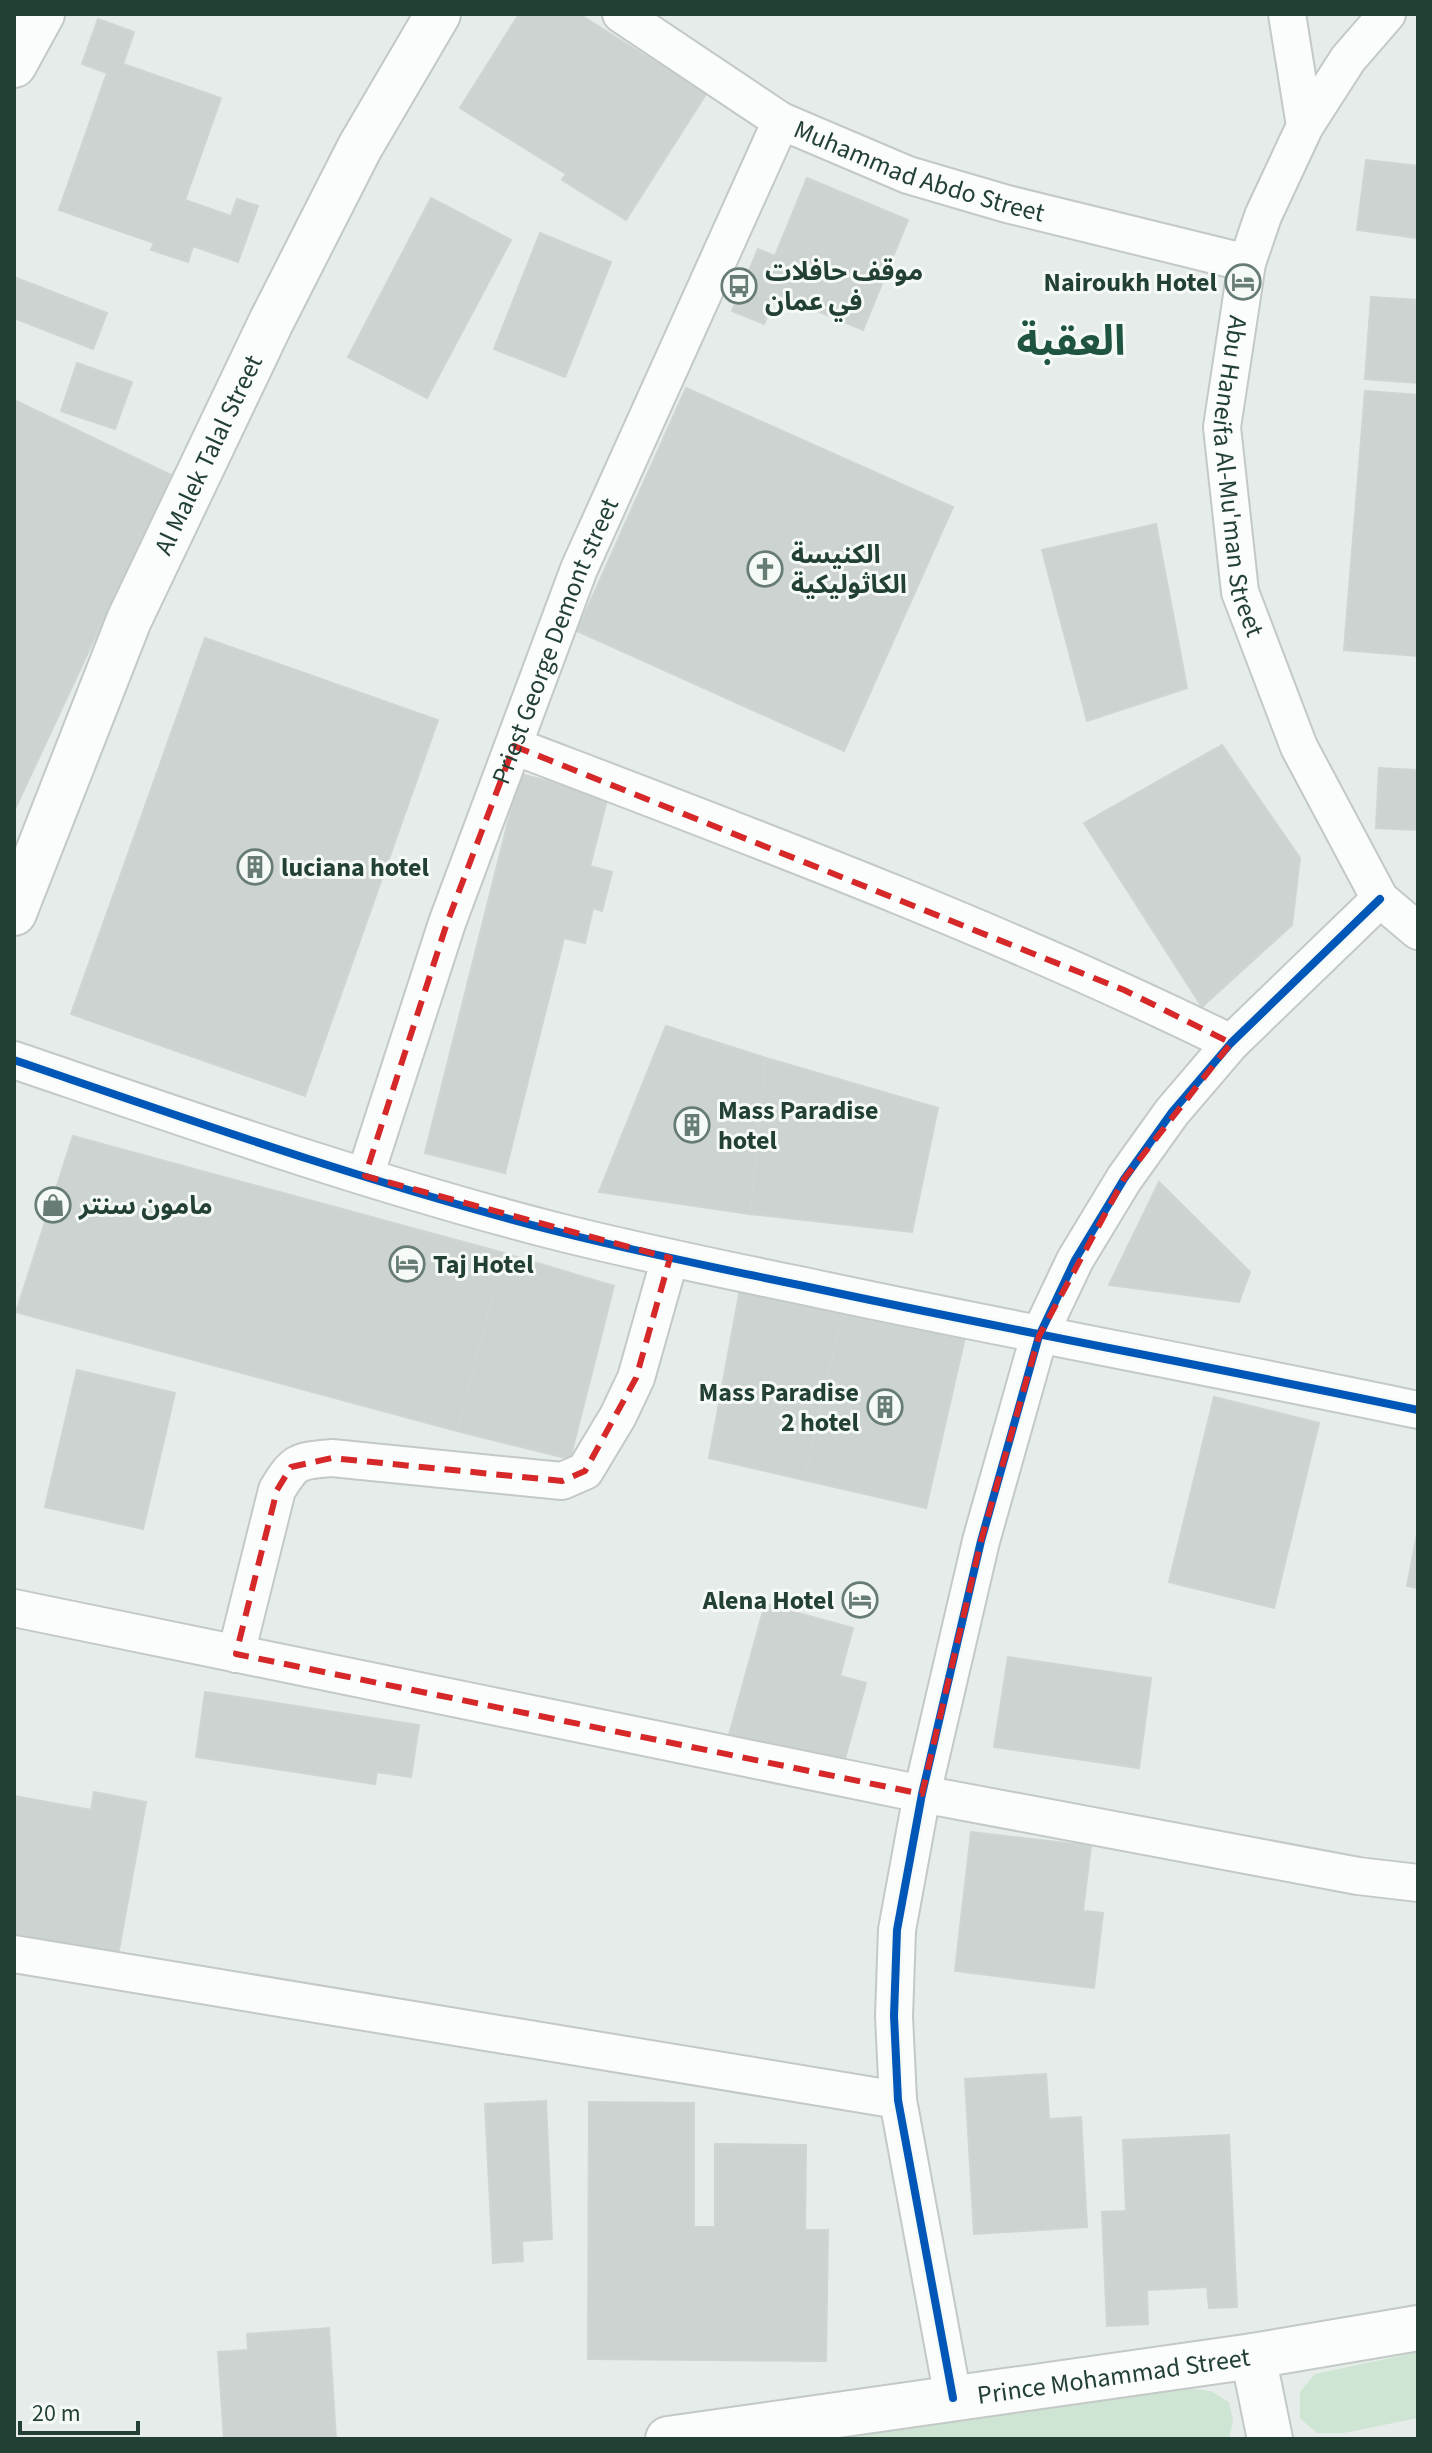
<svg xmlns="http://www.w3.org/2000/svg" width="1432" height="2453" viewBox="0 0 1432 2453" font-family="'Source Sans 3','Noto Sans Arabic',sans-serif">
	<rect width="100%" height="100%" fill="#e6ece9"/>
	<g fill="#cfe5d4">
		<polygon points="1418,2352 1418,2418 1344,2433 1317,2433 1300,2418 1300,2392 1315,2374"/>
		<polygon points="1184,2388 1211,2391 1229,2402 1233,2421 1229,2439 834,2439"/>
	</g>
	<g fill="#cdd3d0" stroke="#cfd5d2" stroke-width="2">
		<polygon points="519,14 579,14 706,94 626,220 562,180 566,174 460,108"/>
		<polygon points="98,19 134,32 123,64 221,98 185,200 231,216 237,199 258,206 238,262 193,246 188,262 151,250 154,243 59,210 107,73 82,64"/>
		<polygon points="1366,160 1418,166 1418,238 1357,230"/>
		<polygon points="807,178 908,220 863,330 777,294 764,324 732,311 758,249 775,256"/>
		<polygon points="431,198 511,240 427,398 348,357"/>
		<polygon points="540,233 611,262 565,377 494,349"/>
		<polygon points="14,277 107,313 93,349 14,318"/>
		<polygon points="1371,297 1418,300 1418,383 1365,379"/>
		<polygon points="77,363 132,382 115,429 61,411"/>
		<polygon points="686,388 953,507 844,751 577,631"/>
		<polygon points="1365,391 1418,395 1418,656 1344,650"/>
		<polygon points="14,400 171,475 14,811"/>
		<polygon points="1156,524 1187,688 1087,721 1042,550"/>
		<polygon points="205,638 438,720 305,1096 71,1014"/>
		<polygon points="1418,740 1418,830 1376,828 1379,768 1417,770"/>
		<polygon points="1222,745 1300,858 1292,925 1202,1007 1084,823"/>
		<polygon points="520,774 608,796 590,866 612,872 602,911 593,908 585,943 564,938 505,1173 425,1153"/>
		<polygon points="666,1026 766,1058 750,1214 599,1192"/>
		<polygon points="766,1058 938,1108 912,1232 750,1214"/>
		<polygon points="73,1136 504,1253 457,1431 16,1312"/>
		<polygon points="1159,1182 1250,1272 1239,1302 1109,1285"/>
		<polygon points="504,1253 614,1286 570,1459 457,1431"/>
		<polygon points="740,1289 844,1308 804,1480 709,1458"/>
		<polygon points="844,1308 966,1333 926,1508 804,1480"/>
		<polygon points="77,1370 175,1393 143,1529 45,1507"/>
		<polygon points="1214,1397 1319,1423 1274,1608 1169,1582"/>
		<polygon points="1418,1529 1418,1588 1407,1586"/>
		<polygon points="765,1604 853,1628 840,1676 866,1683 841,1773 727,1742"/>
		<polygon points="1008,1657 1151,1678 1139,1768 994,1747"/>
		<polygon points="205,1692 419,1725 411,1777 377,1772 375,1784 196,1757"/>
		<polygon points="94,1792 146,1802 118,1955 14,1936 14,1796 91,1810"/>
		<polygon points="971,1832 1091,1846 1083,1911 1103,1913 1094,1988 955,1971"/>
		<polygon points="1046,2074 1049,2119 1081,2117 1087,2227 974,2234 965,2079"/>
		<polygon points="546,2101 552,2239 522,2241 523,2261 493,2263 485,2104"/>
		<polygon points="589,2102 694,2103 694,2227 715,2227 715,2144 806,2145 805,2230 828,2230 826,2361 588,2359"/>
		<polygon points="1229,2135 1237,2307 1209,2308 1207,2287 1147,2290 1148,2324 1107,2326 1102,2212 1126,2211 1123,2140"/>
		<polygon points="329,2328 336,2439 224,2439 218,2352 248,2350 247,2334"/>
	</g>
	<g fill="none" stroke-linecap="round" stroke-linejoin="round">
		<defs>
			<g id="minor">
				<path id="s1" d="M621 14 781 121 908 175 1007 204 1247 263"/>
				<polyline points="1287,14 1305,126"/>
				<path id="s2" d="M1387 14 1348 59 1305 126 1263 216 1247 263 1222 427 1240 592 1299 747 1380 899 1418 931"/>
				<path d="M514 746C755 838 999 929 1231 1043"/>
				<path d="M14 1060C193 1121 372 1184 555 1231 638 1252 721 1269 804 1286 1008 1330 1214 1367 1418 1410"/>
				<path id="s3" d="M365 1176 447 923 579 569 781 121"/>
				<polyline points="14,1608 922,1794 1358,1876 1418,1883"/>
				<path d="M236 1654 277 1490C295 1460 298 1461 332 1458L562 1481 585 1471 618 1416 636 1378 670 1258"/>
				<polyline points="14,1954 898,2100"/>
				<polyline points="953,2398 898,2100 894,2016 897,1930 922,1794 981,1541 1039,1336 1075,1260 1124,1179 1172,1112 1231,1043 1380,899"/>
			</g>
			<g id="secondary">
				<polyline points="14,65 42,14"/>
				<path id="s4" d="M14 913 129 620 271 322 360 147 438 14"/>
				<polyline points="1253,2356 1270,2439"/>
				<path id="s5" d="M668 2439 1253 2356 1418 2328"/>
			</g>
		</defs>
		<use href="#minor" stroke="#c3c9c6" stroke-width="40"/>
		<use href="#secondary" stroke="#c2c9c6" stroke-width="48"/>
		<use href="#minor" stroke="#fbfcfc" stroke-width="36"/>
		<use href="#secondary" stroke="#fbfcfc" stroke-width="44"/>
		<defs>
			<g id="cycleway">
				<path d="M14 1060C193 1121 372 1184 555 1231 638 1252 721 1269 804 1286 1008 1330 1214 1367 1418 1410"/>
				<polyline points="953,2398 898,2100 894,2016 897,1930 922,1794 981,1541 1039,1336 1075,1260 1124,1179 1172,1112 1231,1043 1380,899"/>
			</g>
		</defs>
		<use href="#cycleway" stroke="#f5faf7" stroke-width="13"/>
		<use href="#cycleway" stroke="#0057b8" stroke-width="8"/>
	</g>
	<path fill="none" stroke="#d62828" stroke-width="6" stroke-dasharray="16 10" stroke-linejoin="round" d="M514 746 1124 990 1231 1043 1124 1179 1039 1336 981 1541 922 1794 236 1654 277 1490 291 1467 332 1458 562 1481 585 1471 636 1378 670 1258 365 1176 447 923Z"/>
	<defs>
		<symbol id="hotel-ring" viewBox="-11 -11 22 22"><circle r="9.5" fill="#f5faf7" stroke="#677c74" stroke-width="1.5"/><path d="M-6-4.5h1.5V1H6V5H4.5V3h-9V5H-6ZM-4 0a1.8 1.8 0 1 1 3.6 0ZM.5 0V-2.5h3Q6-2.5 6 0Z" fill="#677c74"/></symbol>
		<symbol id="bus-ring" viewBox="-11 -11 22 22"><circle r="9.5" fill="#f5faf7" stroke="#677c74" stroke-width="1.5"/><path d="M-5-6H5V4H4V6H2V4H-2V6H-4V4H-5ZM-3.5-4V0h7V-4ZM-3.5 1.2v1.5H-2V1.2ZM2 1.2v1.5H3.5V1.2Z" fill="#677c74"/></symbol>
		<symbol id="church-ring" viewBox="-11 -11 22 22"><circle r="9.5" fill="#f5faf7" stroke="#677c74" stroke-width="1.5"/><path d="M-1.2-6h2.4v3.5h3.3v2.4h-3.3V6h-2.4V-.1h-3.3v-2.4h3.3Z" fill="#677c74"/></symbol>
		<symbol id="building-ring" viewBox="-11 -11 22 22"><circle r="9.5" fill="#f5faf7" stroke="#677c74" stroke-width="1.5"/><path d="M-4-6H4V6H1V3H-1V6H-4ZM-2.5-4.3h1.7v1.8h-1.7ZM.8-4.3h1.7v1.8H.8ZM-2.5-1h1.7V.8h-1.7ZM.8-1h1.7V.8H.8Z" fill="#677c74"/></symbol>
		<symbol id="shop-ring" viewBox="-11 -11 22 22"><circle r="9.5" fill="#f5faf7" stroke="#677c74" stroke-width="1.5"/><path d="M-5-2.5h2.3a2.7 3.5 0 0 1 5.4 0H5L5.5 6h-11ZM-1.5-2.5h3a1.5 2.3 0 0 0-3 0Z" fill="#677c74"/></symbol>
	</defs>
	<g fill-rule="evenodd">
		<use href="#hotel-ring" x="1223" y="262" width="40" height="40"/>
		<use href="#bus-ring" x="719" y="266" width="40" height="40"/>
		<use href="#church-ring" x="745" y="549" width="40" height="40"/>
		<use href="#building-ring" x="235" y="847" width="40" height="40"/>
		<use href="#building-ring" x="672" y="1105" width="40" height="40"/>
		<use href="#shop-ring" x="33" y="1185" width="40" height="40"/>
		<use href="#hotel-ring" x="387" y="1244" width="40" height="40"/>
		<use href="#building-ring" x="865" y="1387" width="40" height="40"/>
		<use href="#hotel-ring" x="840" y="1580" width="40" height="40"/>
	</g>
	<g text-anchor="middle" dominant-baseline="central" stroke-width="6" stroke-linejoin="round" paint-order="stroke">
		<g font-size="26" fill="#234035" stroke="#f5faf7">
			<text stroke="none"><textPath href="#s1" startOffset="340">Muhammad Abdo Street</textPath></text>
			<text stroke="none"><textPath href="#s4" startOffset="498">Al Malek Talal Street</textPath></text>
			<text stroke="none"><textPath href="#s2" startOffset="504">Abu Haneifa Al-Mu'man Street</textPath></text>
			<text stroke="none"><textPath href="#s3" startOffset="568">Priest George Demont street</textPath></text>
			<text stroke="none"><textPath href="#s5" startOffset="450">Prince Mohammad Street</textPath></text>
		</g>
		<g font-size="26" font-weight="bold" fill="#234035" stroke="#f5faf7" text-anchor="start">
			<text x="765" y="271">موقف حافلات<tspan x="765" dy="30">في عمان</tspan></text>
			<text x="1217" y="282" text-anchor="end">Nairoukh Hotel</text>
			<text x="791" y="554">الكنيسة<tspan x="791" dy="30">الكاثوليكية</tspan></text>
			<text x="281" y="867">luciana hotel</text>
			<text x="718" y="1110">Mass Paradise<tspan x="718" dy="30">hotel</tspan></text>
			<text x="79" y="1205">مامون سنتر</text>
			<text x="433" y="1264">Taj Hotel</text>
			<text x="859" y="1392" text-anchor="end">Mass Paradise<tspan x="859" dy="30">2 hotel</tspan></text>
			<text x="834" y="1600" text-anchor="end">Alena Hotel</text>
		</g>
		<g font-size="42" font-weight="bold" fill="#1e5440" stroke="#f5faf7">
			<text x="1071" y="342">العقبة</text>
		</g>
	</g>
	<rect width="1432" height="2453" fill="none" stroke="#234035" stroke-width="32"/>
	<path d="M20 2421v12h118v-12" fill="none" stroke="#234035" stroke-width="4"/>
	<text x="32" y="2421" font-size="24" fill="#234035" stroke="#f5faf7" stroke-width="6" paint-order="stroke">20 m</text>
</svg>
